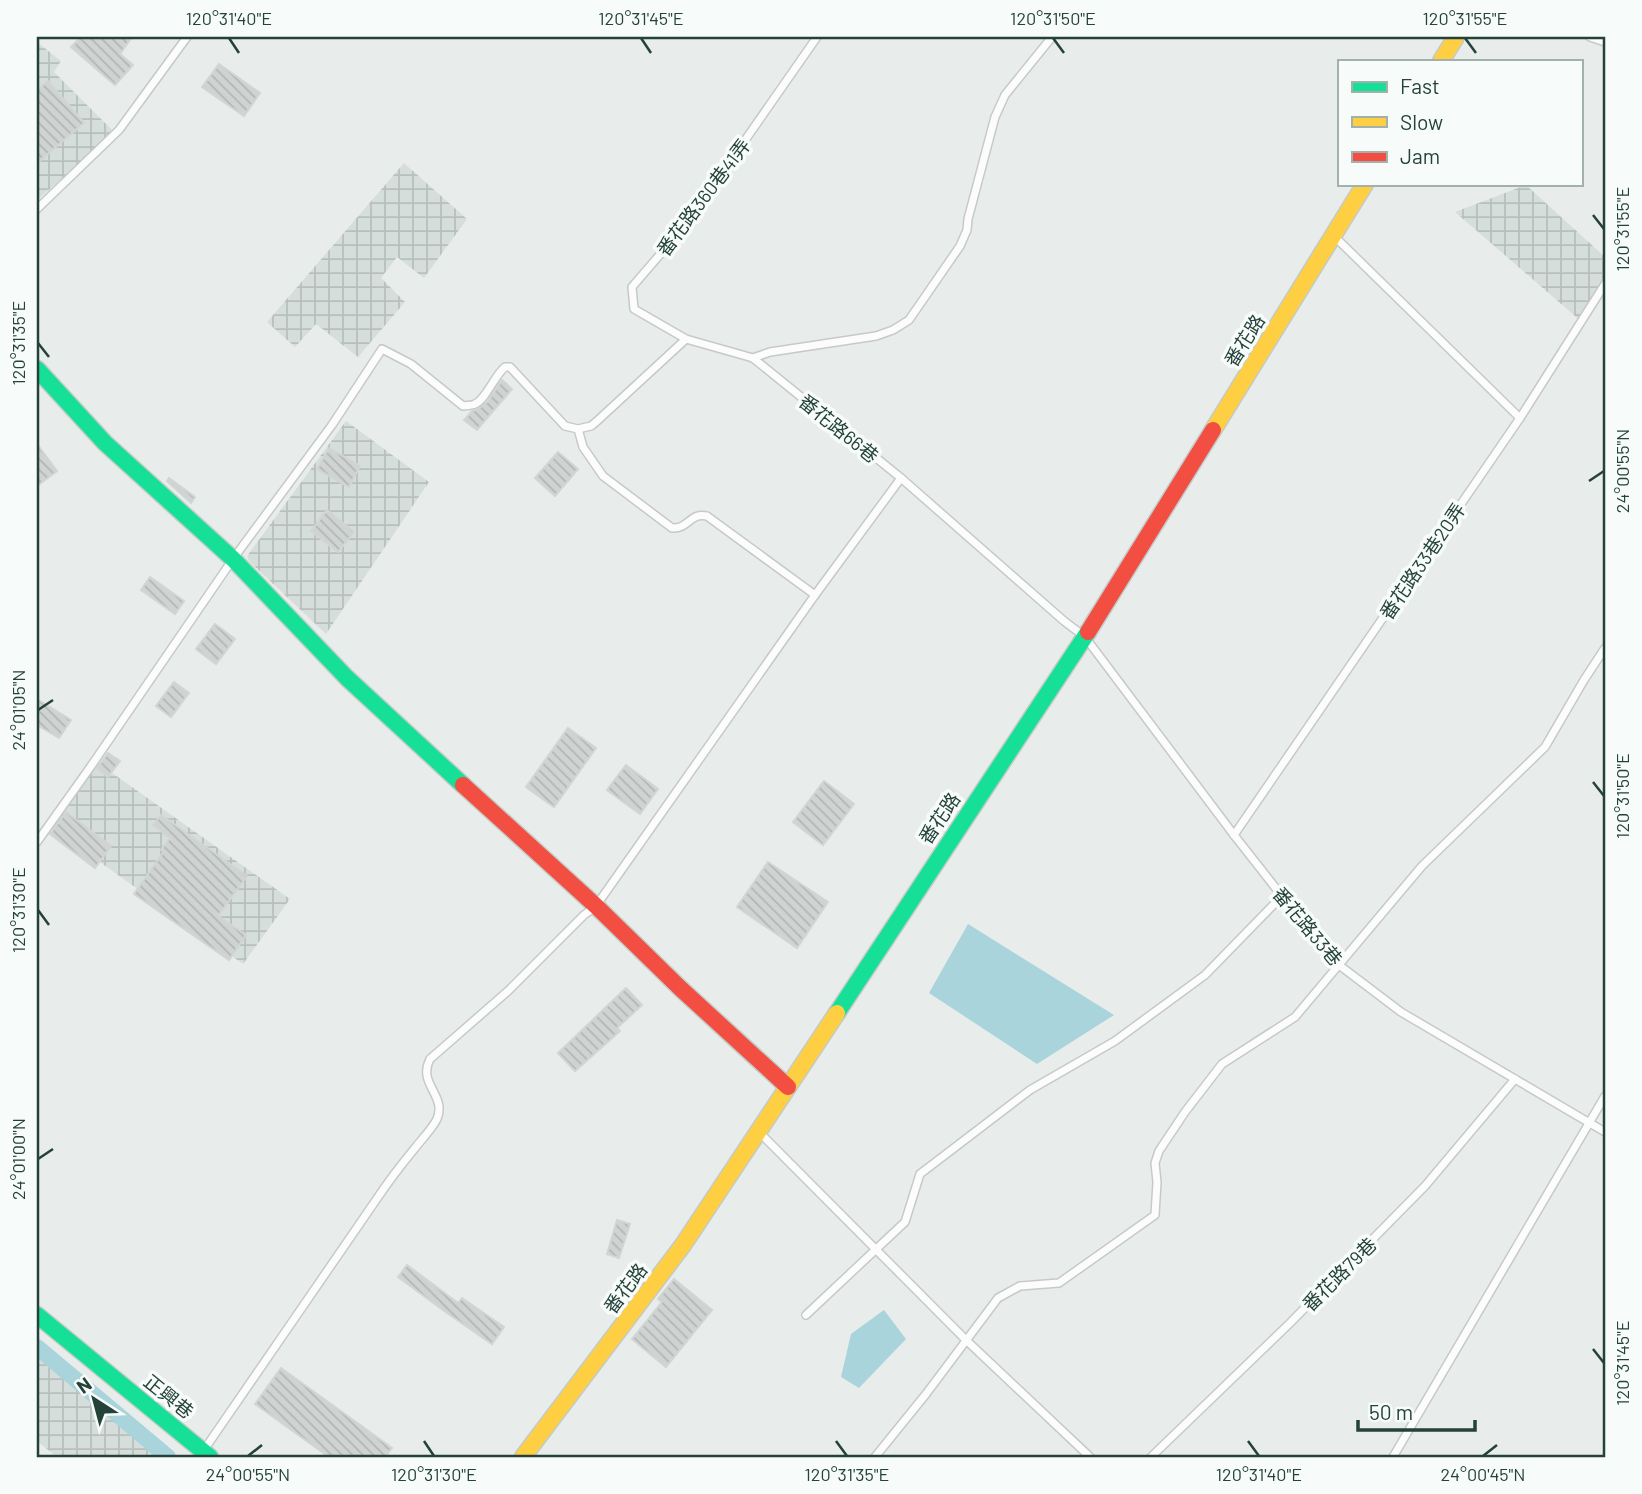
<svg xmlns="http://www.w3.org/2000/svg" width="1642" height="1494" viewBox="0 0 1642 1494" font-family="Barlow,'Noto Sans TC',sans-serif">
	<defs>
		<pattern id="industrial-grid" width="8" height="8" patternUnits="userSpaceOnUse" patternTransform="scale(1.75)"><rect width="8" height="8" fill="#d6dedb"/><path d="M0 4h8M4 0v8" fill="none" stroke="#b8c0bd"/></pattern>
		<pattern id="building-back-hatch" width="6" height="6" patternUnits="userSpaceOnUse" patternTransform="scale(1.75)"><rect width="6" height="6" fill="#cfd4d2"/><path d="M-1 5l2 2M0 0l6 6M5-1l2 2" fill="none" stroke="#b2b7b5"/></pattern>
	</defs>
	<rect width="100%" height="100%" fill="#e8edeb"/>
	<g fill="url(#industrial-grid)">
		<polygon points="37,42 61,61 54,72 112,130 83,160 37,200"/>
		<polygon points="404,163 467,219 424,278 397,257 381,278 405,302 358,357 316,324 295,347 267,322"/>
		<polygon points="1526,185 1605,257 1605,288 1582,322 1455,212"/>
		<polygon points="346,421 429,482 326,634 249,561 247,556"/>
		<polygon points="98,763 290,899 243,964 52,828"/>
		<polygon points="37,1345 169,1457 57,1457 37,1441"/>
	</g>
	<g fill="#a9d4db">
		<polygon points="968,924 1114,1015 1037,1064 929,993"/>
		<polygon points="884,1310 906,1339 859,1388 841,1377 851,1334"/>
	</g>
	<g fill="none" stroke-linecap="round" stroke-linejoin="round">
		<polyline stroke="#a9d4db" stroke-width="16" points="37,1347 168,1457"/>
	</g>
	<g fill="url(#building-back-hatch)" stroke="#d1d6d4" stroke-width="2">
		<polygon points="81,37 132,37 120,54 133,65 115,85 71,47"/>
		<polygon points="219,64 260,93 244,116 202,87"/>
		<polygon points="48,81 84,123 37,163 37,90"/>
		<polygon points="502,380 512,389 477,430 464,420 472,411 478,409 488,401"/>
		<polygon points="37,444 57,471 37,486"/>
		<polygon points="329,448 360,466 349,487 317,469"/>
		<polygon points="558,452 578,469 555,496 535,478"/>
		<polygon points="169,478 195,497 191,503 167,481"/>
		<polygon points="327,510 354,532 338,552 311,531"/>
		<polygon points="150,577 184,601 175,614 141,590"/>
		<polygon points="215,624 235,639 216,664 196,649"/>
		<polygon points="174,682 189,693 171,717 156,706"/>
		<polygon points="37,699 71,720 59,738 37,725"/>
		<polygon points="568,728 596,748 554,807 526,787"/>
		<polygon points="108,753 120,761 108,777 97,768"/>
		<polygon points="626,765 658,789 640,814 607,790"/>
		<polygon points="824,781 854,804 823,845 793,822"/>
		<polygon points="66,812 111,846 95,868 50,834"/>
		<polygon points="161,815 247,876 218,916 246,935 229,960 134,894 164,851 161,850 170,838 153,825"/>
		<polygon points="768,862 828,902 797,948 737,907"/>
		<polygon points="626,988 642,1005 617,1028 620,1031 575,1071 558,1053"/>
		<polygon points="617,1220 630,1224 619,1258 607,1254"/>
		<polygon points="407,1265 458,1303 462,1298 504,1327 492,1344 447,1313 398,1277"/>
		<polygon points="674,1279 712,1310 666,1367 632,1339 662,1302 658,1299"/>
		<polygon points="281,1368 392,1448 385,1457 329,1457 255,1404"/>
	</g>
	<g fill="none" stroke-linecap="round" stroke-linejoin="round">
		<defs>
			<g id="lane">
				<polyline points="1590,37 1605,42"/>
				<polyline points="37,209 119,130 187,37"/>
				<polyline points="1335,237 1520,418"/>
				<polyline points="686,339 634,309 632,287 688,222 817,37"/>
				<polyline points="753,358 770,352 876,336 893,330 909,320 960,246 967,230 968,219 995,117 1005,95 1052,37"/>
				<polyline points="578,429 591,426 596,422 686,339 753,358 901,478 1064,621 1085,637 1234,835 1311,933 1339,965 1401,1012 1605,1132"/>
				<polyline points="1234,835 1520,418 1605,284"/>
				<path d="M37 842 89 769 233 559 332 425 382 349 411 364 463 406C463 406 474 405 475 404 487 398 494 376 505 367H510L565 426 578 429 583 447 603 476 672 528C689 529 690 512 707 516L815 595"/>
				<polyline points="761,1134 966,1340 1090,1457"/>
				<polyline points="806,1315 905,1222 920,1174 1030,1090 1115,1041 1205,975 1282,896"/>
				<path d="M204 1450C261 1367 319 1283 376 1200 388 1182 401 1165 415 1148 422 1139 432 1129 437 1119 447 1095 417 1084 430 1059L508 991 584 915 596 906 815 595 901 478"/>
				<polyline points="875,1457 926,1394 998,1298 1020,1286 1059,1283 1155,1215 1157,1182 1155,1163 1159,1151 1185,1112 1222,1064 1295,1017 1422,866 1545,747 1584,680 1605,648"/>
				<polyline points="1151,1457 1290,1323 1425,1186 1515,1079"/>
				<polyline points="1393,1457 1605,1096"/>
			</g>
			<g id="fast">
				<polyline points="37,369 105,443 233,559 347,678 463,785"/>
				<polyline points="837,1013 1088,632"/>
				<polyline points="37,1315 210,1457"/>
			</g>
			<g id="slow">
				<polyline points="1441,61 1456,37"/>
				<polyline points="1213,430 1365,184"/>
				<polyline points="523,1457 683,1245 837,1013"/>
			</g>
			<g id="jam">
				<polyline points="1088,632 1213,430"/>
				<polyline points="463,785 596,906 680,988 788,1087"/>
			</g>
		</defs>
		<use href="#lane" stroke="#c5cac8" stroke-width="10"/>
		<use href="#fast" stroke="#c3cbc8" stroke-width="19"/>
		<use href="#slow" stroke="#c3cbc8" stroke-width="19"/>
		<use href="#jam" stroke="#c3cbc8" stroke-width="19"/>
		<use href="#lane" stroke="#fcfcfc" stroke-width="7"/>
		<use href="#fast" stroke="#16e098" stroke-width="16"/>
		<use href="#slow" stroke="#ffcf43" stroke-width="16"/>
		<use href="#jam" stroke="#f24e42" stroke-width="16"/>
	</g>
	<path fill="none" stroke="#24423a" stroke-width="2.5" d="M229 38 239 53M641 38 651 53M1053 38 1064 53M1465 38 1476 53M1593 215 1604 229M38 343 49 357M1589 481 1604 471M38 710 53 700M1593 782 1604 796M38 910 49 925M38 1159 53 1149M1593 1349 1604 1363M424 1441 434 1456M836 1441 847 1456M1248 1441 1259 1456M248 1456 262 1445M1483 1456 1497 1445"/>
	<g text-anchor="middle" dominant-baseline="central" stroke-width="7" stroke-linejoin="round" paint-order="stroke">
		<g font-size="19" fill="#24423a" stroke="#f7fbf9">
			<text transform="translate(703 197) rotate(-53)">番花路360巷41弄</text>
			<text transform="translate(1244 340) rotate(-58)">番花路</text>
			<text transform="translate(839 428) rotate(39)">番花路66巷</text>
			<text transform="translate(1422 561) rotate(-56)">番花路33巷20弄</text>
			<text transform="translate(939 818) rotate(-56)">番花路</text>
			<text transform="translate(1308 926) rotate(50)">番花路33巷</text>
			<text transform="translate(1339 1274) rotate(-45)">番花路79巷</text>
			<text transform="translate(625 1288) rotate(-53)">番花路</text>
			<text transform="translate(169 1396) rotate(39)">正興巷</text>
		</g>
	</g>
	<rect width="1642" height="1494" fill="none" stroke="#f7fbf9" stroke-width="77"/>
	<rect x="1338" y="60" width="245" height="126" fill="#f7fbf9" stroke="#a3b1ad" stroke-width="2"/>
	<rect x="1352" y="82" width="35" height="10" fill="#16e098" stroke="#a3b1ad" stroke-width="2"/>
	<text x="1400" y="94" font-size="21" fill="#24423a">Fast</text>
	<rect x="1352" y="117" width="35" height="10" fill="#ffcf43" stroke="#a3b1ad" stroke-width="2"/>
	<text x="1400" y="130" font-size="21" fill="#24423a">Slow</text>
	<rect x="1352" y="152" width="35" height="10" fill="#f24e42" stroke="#a3b1ad" stroke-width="2"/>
	<text x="1400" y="164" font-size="21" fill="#24423a">Jam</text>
	<g transform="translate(94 1399) rotate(324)" stroke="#f7fbf9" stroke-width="5" paint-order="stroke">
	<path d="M0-5L12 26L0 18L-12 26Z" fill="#24423a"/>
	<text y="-10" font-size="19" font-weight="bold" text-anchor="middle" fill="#24423a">N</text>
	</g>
	<path d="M1358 1420v10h117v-10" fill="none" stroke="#24423a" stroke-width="3.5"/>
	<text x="1369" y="1420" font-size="21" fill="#24423a" stroke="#f7fbf9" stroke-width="5" paint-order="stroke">50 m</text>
	<rect x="38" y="38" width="1566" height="1418" fill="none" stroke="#24423a" stroke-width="2.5"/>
	<g font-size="18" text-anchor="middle" fill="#24423a">
		<text x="229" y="25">120°31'40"E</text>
		<text x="641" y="25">120°31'45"E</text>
		<text x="1053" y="25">120°31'50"E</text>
		<text x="1465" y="25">120°31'55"E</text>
		<text transform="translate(1623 229) rotate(-90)" y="6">120°31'55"E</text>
		<text transform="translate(19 343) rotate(-90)" y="6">120°31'35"E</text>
		<text transform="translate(1623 471) rotate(-90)" y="6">24°00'55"N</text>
		<text transform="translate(19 710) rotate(-90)" y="6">24°01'05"N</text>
		<text transform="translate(1623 796) rotate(-90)" y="6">120°31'50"E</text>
		<text transform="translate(19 910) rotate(-90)" y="6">120°31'30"E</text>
		<text transform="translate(19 1159) rotate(-90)" y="6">24°01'00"N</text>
		<text transform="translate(1623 1363) rotate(-90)" y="6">120°31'45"E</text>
		<text x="248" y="1481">24°00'55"N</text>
		<text x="434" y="1481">120°31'30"E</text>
		<text x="847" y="1481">120°31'35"E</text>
		<text x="1259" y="1481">120°31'40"E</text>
		<text x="1483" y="1481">24°00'45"N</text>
	</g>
</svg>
